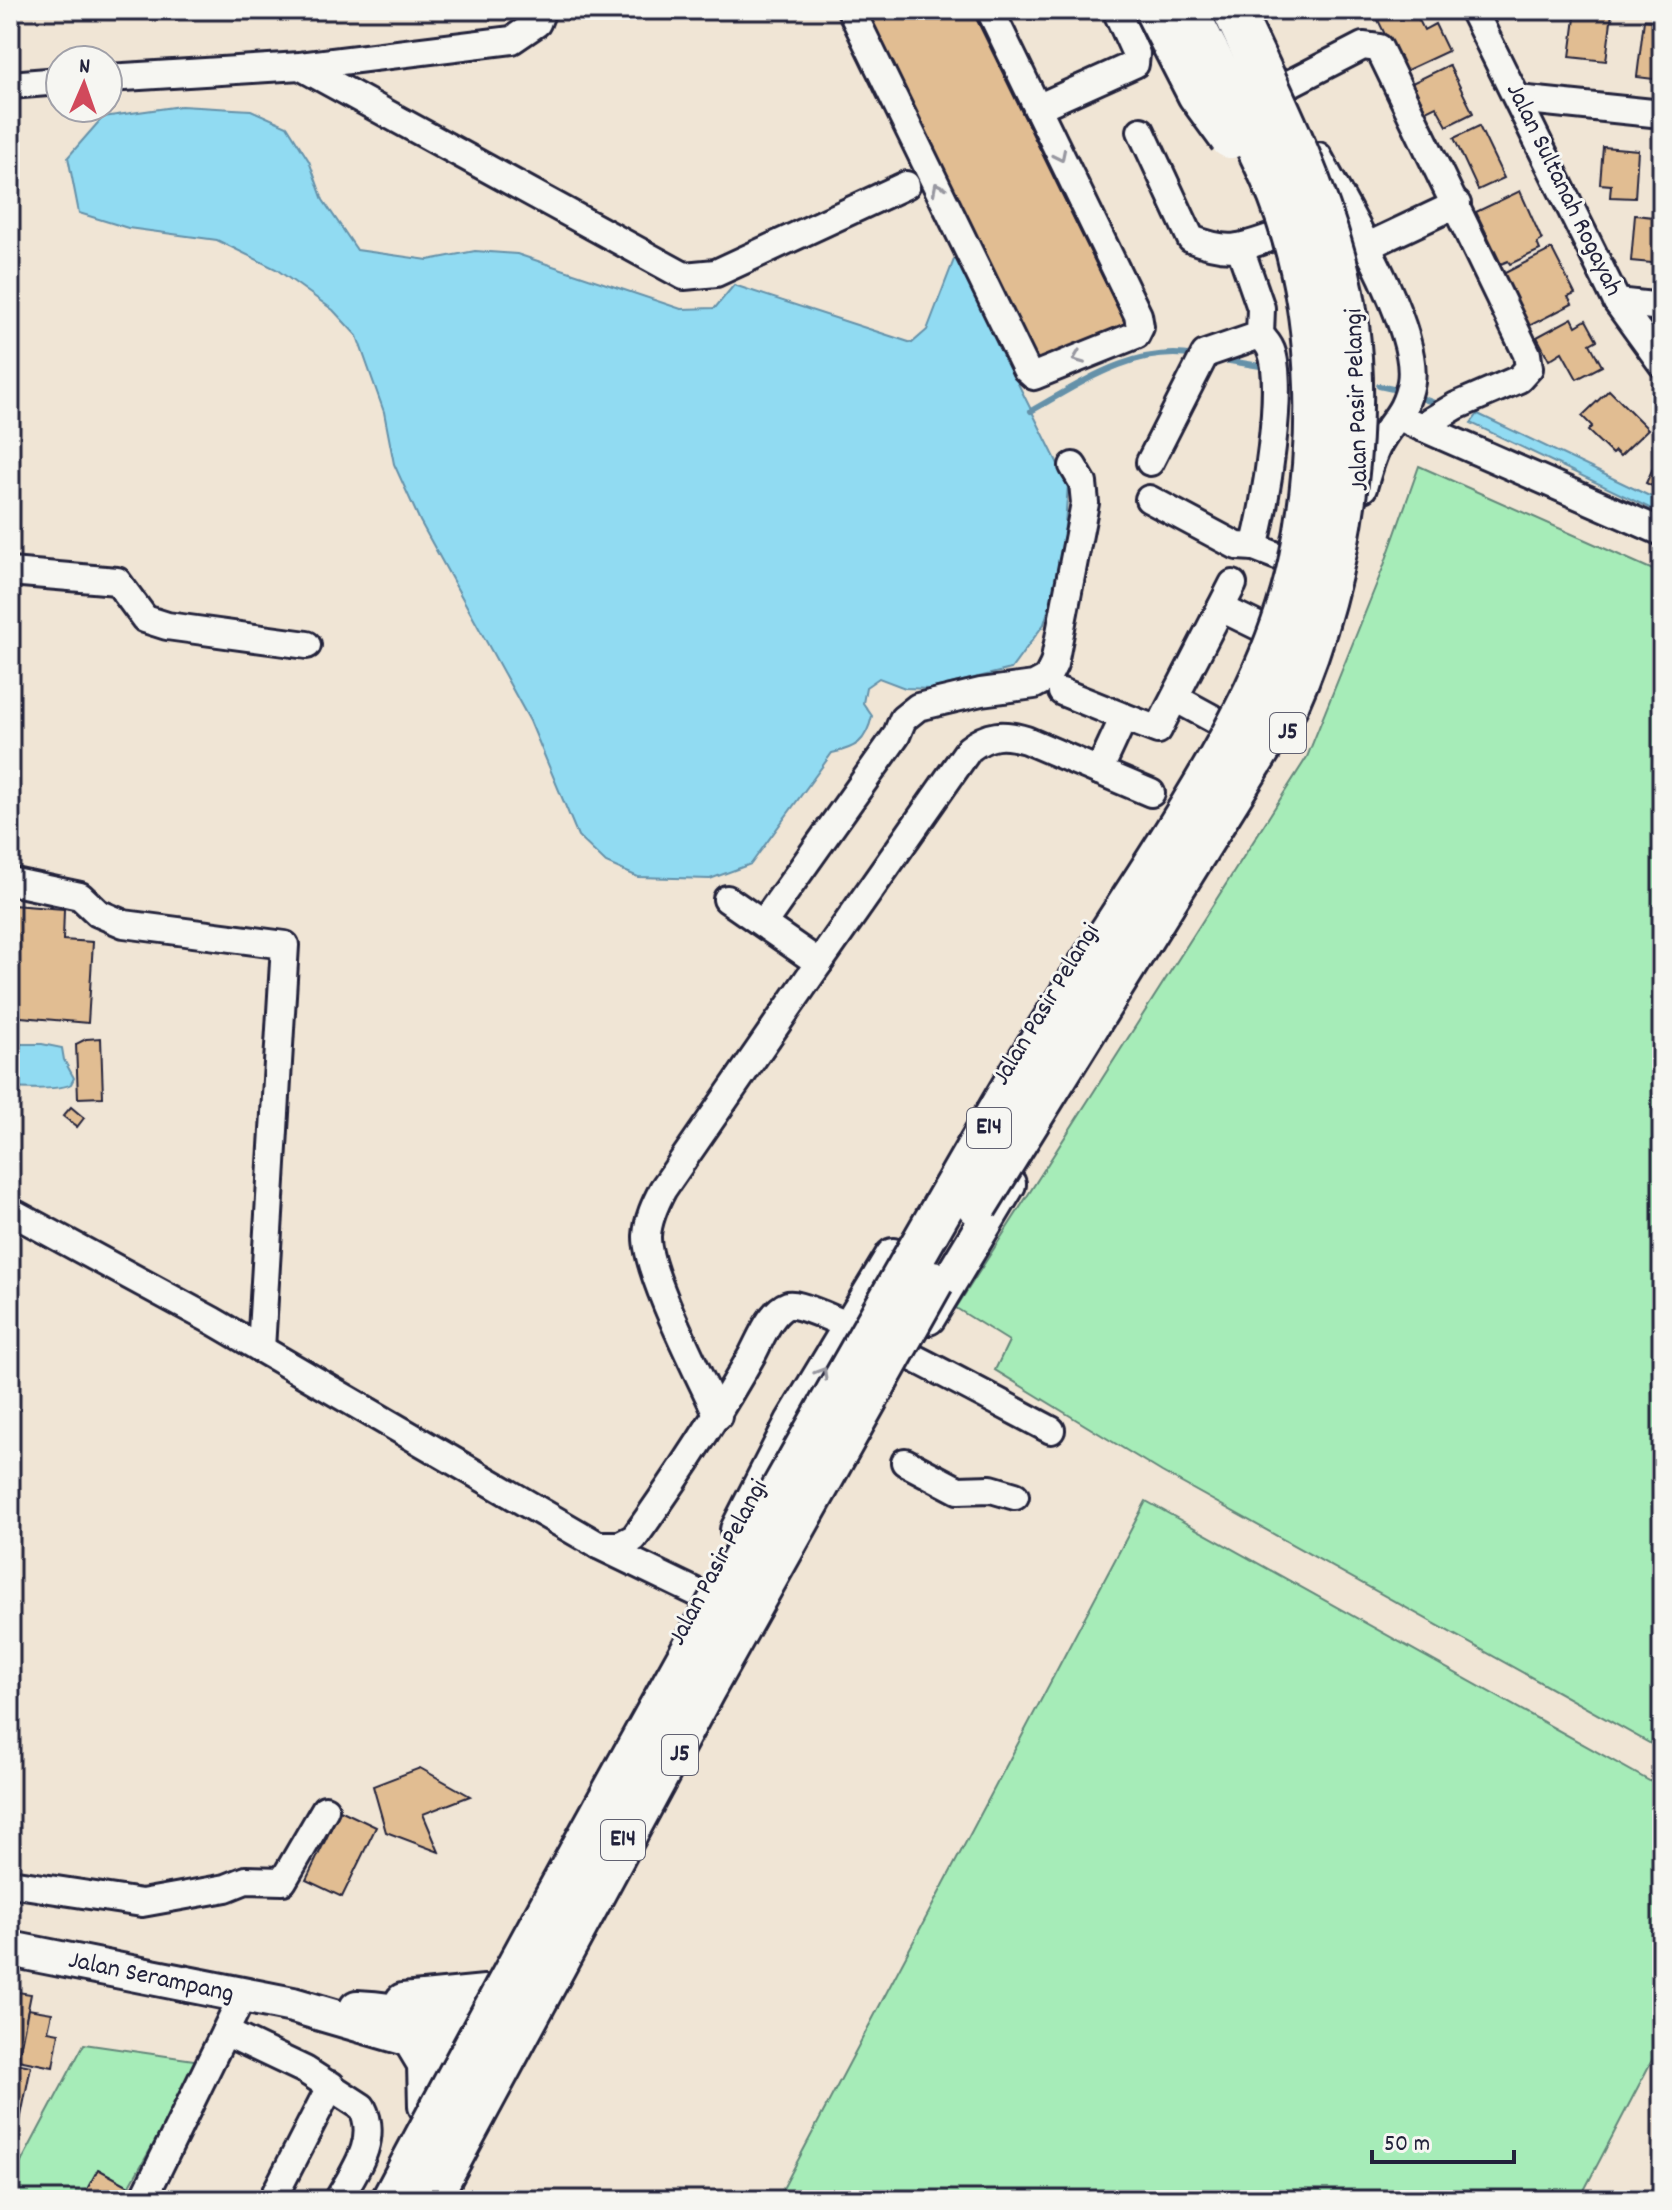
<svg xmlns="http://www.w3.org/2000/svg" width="1672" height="2210" viewBox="0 0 1672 2210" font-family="Dekko,sans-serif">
	<rect width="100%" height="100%" fill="#f0e5d5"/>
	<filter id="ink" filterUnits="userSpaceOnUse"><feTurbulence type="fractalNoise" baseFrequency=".0125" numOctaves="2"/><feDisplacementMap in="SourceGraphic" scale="16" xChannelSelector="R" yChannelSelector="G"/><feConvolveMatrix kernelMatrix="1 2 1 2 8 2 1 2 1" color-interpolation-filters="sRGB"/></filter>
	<g filter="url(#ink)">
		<g fill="#a6ecb8" stroke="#64877a" stroke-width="2">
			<polygon points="1419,466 1662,574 1662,1750 1162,1472 995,1370 1009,1341 956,1308 1307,757 1383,568"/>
			<polygon points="1146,1501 1662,1788 1662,2041 1579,2200 777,2200"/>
			<polygon points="84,2044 201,2061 130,2185 158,2200 10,2200 10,2183"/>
		</g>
		<g fill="#91dbf2" stroke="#6591a9" stroke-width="2">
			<path d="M181 106 251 110 287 126 309 161 323 200 357 250 428 260 475 251 517 254 681 309 715 308 734 285 912 343 927 330 955 257 1068 484 1062 565 1044 624 1011 669 930 689 905 688 879 678 866 687 863 703 872 716C866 742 856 748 832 753L751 864 710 879 638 877 606 863 578 836 530 721 420 521 394 464 384 412 357 336 333 310 276 269 217 240 128 228 79 213 68 157 103 117Z"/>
			<polygon points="1478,414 1662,502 1662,514 1471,423"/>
			<path d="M10 1044H42L62 1048 64 1060 74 1078 71 1084C62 1090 22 1089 10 1088Z"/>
		</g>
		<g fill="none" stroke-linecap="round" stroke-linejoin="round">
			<g stroke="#6591a9" stroke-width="6">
				<polyline points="1218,359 1266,367"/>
				<polyline points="1379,386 1402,391"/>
				<polyline points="1413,395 1440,405"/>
				<path d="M1031 411C1081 383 1135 345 1195 356"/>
			</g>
		</g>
		<g fill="#e1bd92" stroke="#22223b" stroke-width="2">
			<polygon points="855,10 972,10 1125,323 1031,368"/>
			<polygon points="1400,10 1414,10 1424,30 1435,24 1448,51 1403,72 1378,20"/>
			<polygon points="1576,10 1612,13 1606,61 1570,57"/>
			<polygon points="1644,20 1662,22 1662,80 1637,77"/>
			<polygon points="1449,65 1473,113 1447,126 1436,106 1426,111 1412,83"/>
			<polygon points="1479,126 1504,178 1478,190 1454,138"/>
			<polygon points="1662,137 1662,201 1655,201"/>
			<polygon points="1603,147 1638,150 1635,198 1610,197 1611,185 1600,184"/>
			<polygon points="1520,191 1542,240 1537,243 1540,250 1510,264 1508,261 1501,264 1476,212"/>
			<polygon points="1635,215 1662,218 1662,264 1631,261"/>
			<polygon points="1552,249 1575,294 1568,297 1572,304 1527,327 1501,275"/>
			<polygon points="1572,318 1576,326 1586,320 1597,340 1590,344 1602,366 1577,379 1562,352 1549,360 1537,337"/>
			<polygon points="1609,390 1648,429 1620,456 1615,451 1612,454 1588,431 1592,426 1582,416"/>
			<polygon points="1662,449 1662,491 1646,483"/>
			<polygon points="12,905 64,909 63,940 93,942 88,1023 10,1016"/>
			<polygon points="101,1038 103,1097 78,1098 76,1044 86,1039"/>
			<polygon points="71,1107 84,1118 77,1127 63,1116"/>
			<polygon points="420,1768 470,1796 423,1814 439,1852 386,1832 373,1786"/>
			<polygon points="340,1810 376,1827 342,1897 306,1880"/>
			<polygon points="11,1991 31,1994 18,2060 10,2059"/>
			<polygon points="28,2009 52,2013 48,2031 59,2033 53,2067 18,2060"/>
			<polygon points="10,2062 31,2066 19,2126 10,2124"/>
			<polygon points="98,2169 129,2186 121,2200 81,2200"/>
		</g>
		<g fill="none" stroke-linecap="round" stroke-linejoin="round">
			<defs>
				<g id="minor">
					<polyline points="851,10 1026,369 1034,376 1136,335 1140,327 1138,315 990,10"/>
					<polyline points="1473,10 1617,302 1662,364"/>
					<polyline points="300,66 684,276 716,273 906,185"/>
					<polyline points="108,78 300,66 512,40 537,23 542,10"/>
					<polyline points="10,85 60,81"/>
					<polyline points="1287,85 1363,46 1379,48 1527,354 1529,368 1519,379 1456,406 1421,427"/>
					<polyline points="1518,99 1662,114"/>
					<polyline points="1037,108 1135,64 1136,54 1116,10"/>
					<path d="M1141 131 1191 239C1228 253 1239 249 1275 236"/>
					<path d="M1318 156C1344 205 1420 329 1411 382 1405 416 1390 421 1377 447 1371 459 1367 474 1363 488"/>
					<polyline points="1370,245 1457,204"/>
					<polyline points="1617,302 1662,307"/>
					<polyline points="1410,422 1662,532"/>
					<polyline points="1150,462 1205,354 1260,335 1261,308 1240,248"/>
					<polyline points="1149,499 1237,546 1254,547 1285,559"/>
					<path d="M1254 547C1265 510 1285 385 1271 350 1269 345 1264 339 1260 335"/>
					<polyline points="10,572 117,581 145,619 167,626 307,645"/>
					<polyline points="1221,608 1266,630"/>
					<polyline points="1062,692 1124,717"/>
					<polyline points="1175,698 1219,722"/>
					<polyline points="1099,771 1124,717 1158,730 1233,584"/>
					<polyline points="10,881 80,896 98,913 124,924 285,945 261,1349"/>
					<polyline points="764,922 896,736 903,719 918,707 981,692 1034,685 1047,678 1054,664 1085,503 1083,483 1073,466"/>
					<path d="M819 963 969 749C988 734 1003 733 1026 740L1151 793"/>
					<polyline points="10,1211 213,1321 598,1545 704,1596"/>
					<path d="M718 1416C701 1378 646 1273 647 1236 648 1219 655 1204 663 1189L819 963 727 899"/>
					<polyline points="905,1462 958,1490 991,1489 1015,1496"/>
					<path d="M598 1545H620L634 1538C677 1478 717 1417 753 1353 761 1338 771 1311 788 1305 809 1298 1016 1412 1051 1430"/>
					<polyline points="10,1883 142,1903 226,1888 246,1880 283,1881 325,1809"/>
					<path d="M225 2032 305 2070 362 2107C379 2140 354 2172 338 2200"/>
					<polyline points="143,2200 242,1997"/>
					<polyline points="272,2200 331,2085"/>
				</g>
				<g id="major">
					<polyline points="928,1317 1008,1184"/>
					<polyline points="738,1530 793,1422 893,1256"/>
					<polyline points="10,1949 293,2005 410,2039 488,2073"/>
					<polyline points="403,2001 485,1993"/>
					<path d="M357 2008C409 2010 455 2024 502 2046"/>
					<polyline points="410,2039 425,2064 426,2106"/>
				</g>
			</defs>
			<use href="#minor" stroke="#22223b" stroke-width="32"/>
			<use href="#major" stroke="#22223b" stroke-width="40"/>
			<use href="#minor" stroke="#f6f6f2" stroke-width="26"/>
			<use href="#major" stroke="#f6f6f2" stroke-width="34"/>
			<defs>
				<g id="highway-bridge">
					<polyline points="1155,10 1198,94 1230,138"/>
					<path d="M977 1205 1288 704C1345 578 1372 393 1335 258 1311 171 1270 91 1233 10"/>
					<path d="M392 2200C586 1833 790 1471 998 1111 1057 1008 1127 911 1189 809 1236 732 1280 652 1299 563 1325 438 1323 293 1270 175 1245 119 1214 65 1187 10"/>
					<polyline points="429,2200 704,1690 933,1281"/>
				</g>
			</defs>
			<use href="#highway-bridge" stroke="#22223b" stroke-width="46" stroke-linecap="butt"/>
			<use href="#highway-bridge" stroke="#f6f6f2" stroke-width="40"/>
		</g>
		<defs><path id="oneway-chevron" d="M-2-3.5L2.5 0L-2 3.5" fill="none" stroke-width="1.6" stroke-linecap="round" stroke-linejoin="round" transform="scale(2)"/></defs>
		<g stroke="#9797a0">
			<use href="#oneway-chevron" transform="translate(1060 156) rotate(64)"/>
			<use href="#oneway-chevron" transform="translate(938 188) rotate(-116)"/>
			<use href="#oneway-chevron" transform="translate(1078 358) rotate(158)"/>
			<use href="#oneway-chevron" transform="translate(822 1373) rotate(-59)"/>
		</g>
	</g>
	<g text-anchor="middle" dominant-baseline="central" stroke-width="6" stroke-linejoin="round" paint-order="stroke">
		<g fill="#f6f6f2" stroke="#626272" stroke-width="2">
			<rect x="1270" y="713" width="36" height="40" rx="6"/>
			<rect x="967" y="1108" width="44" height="40" rx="6"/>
			<rect x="662" y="1735" width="36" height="40" rx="6"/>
			<rect x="601" y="1820" width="44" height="40" rx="6"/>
		</g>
		<g font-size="24" font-weight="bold" fill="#22223b">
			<text x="1288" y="733">J5</text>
			<text x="989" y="1128">E14</text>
			<text x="680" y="1755">J5</text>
			<text x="623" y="1840">E14</text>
		</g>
		<g font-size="26" fill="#22223b" stroke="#f6f6f2">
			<text transform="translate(1563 190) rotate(64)">Jalan Sultanah Rogayah</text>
			<text transform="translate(1358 400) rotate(-92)">Jalan Pasir Pelangi</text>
			<text transform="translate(1047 1005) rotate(-59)">Jalan Pasir Pelangi</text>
			<text transform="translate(719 1563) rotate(-62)">Jalan Pasir Pelangi</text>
			<text transform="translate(151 1978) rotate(12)">Jalan Serampang</text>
		</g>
	</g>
	<rect width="1672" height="2210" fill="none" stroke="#f6f6f2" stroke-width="40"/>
	<rect x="20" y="20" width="1632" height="2170" fill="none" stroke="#22223b" stroke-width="3" filter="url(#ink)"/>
	<g transform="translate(84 84) rotate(2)"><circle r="38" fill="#f6f6f2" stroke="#a1a1a9" stroke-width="2"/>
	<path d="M0-6L14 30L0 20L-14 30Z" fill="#d1495b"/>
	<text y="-12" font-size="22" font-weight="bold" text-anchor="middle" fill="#22223b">N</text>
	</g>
	<path d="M1372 2150v12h142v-12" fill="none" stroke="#22223b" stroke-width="4"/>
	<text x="1384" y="2150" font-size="24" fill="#22223b" stroke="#f6f6f2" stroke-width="6" paint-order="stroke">50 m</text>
</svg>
